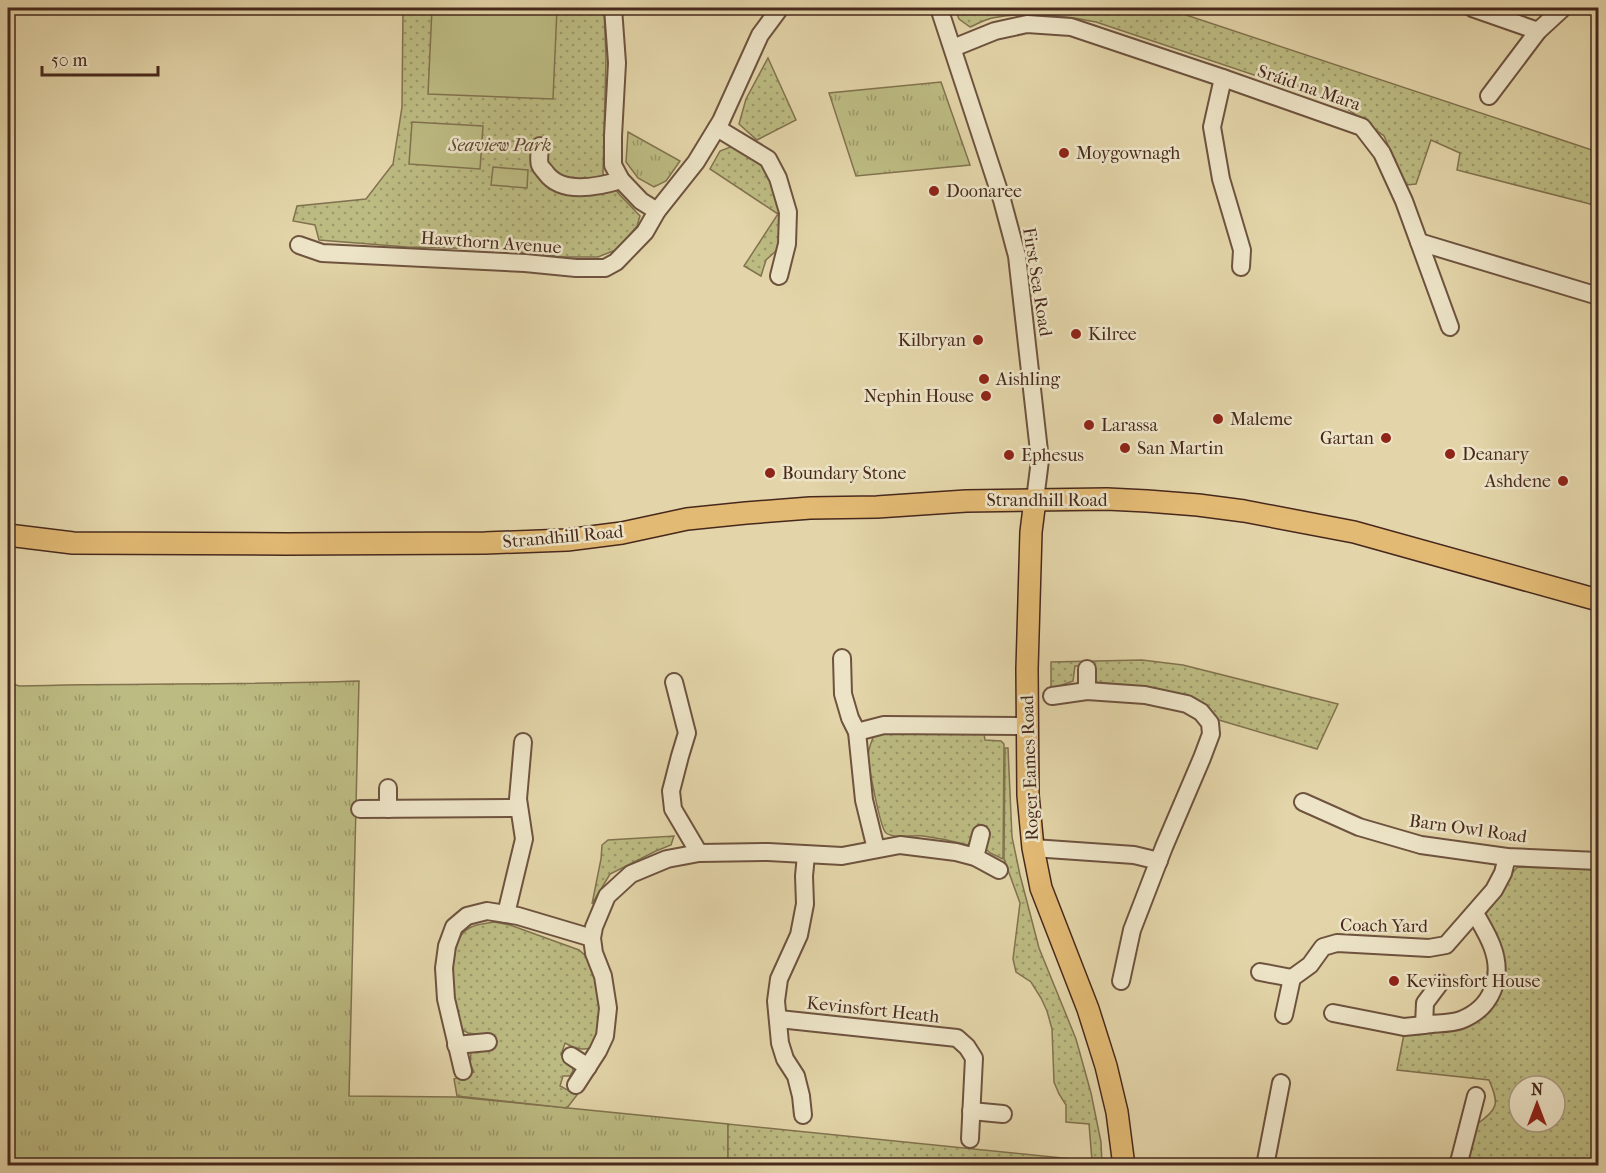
<svg xmlns="http://www.w3.org/2000/svg" width="1606" height="1173" viewBox="0 0 1606 1173" font-family="'IM FELL French Canon',serif">
	<defs>
		<pattern id="grass-tufts" width="24" height="20" patternUnits="userSpaceOnUse" patternTransform="scale(1.5)"><rect width="24" height="20" fill="#bcbb82"/><path d="M3 7l-1-3M5 7V3M7 7l1-3M15 17l-1-3M17 17v-4M19 17l1-3" fill="none" stroke="#9b986a"/></pattern>
		<pattern id="park-dots" width="8" height="8" patternUnits="userSpaceOnUse" patternTransform="scale(1.5)"><rect width="8" height="8" fill="#bcbb82"/><path d="M2 2h.1M6 6h.1" fill="none" stroke="#9b986a" stroke-width="1.8" stroke-linecap="round"/></pattern>
	</defs>
	<rect width="100%" height="100%" fill="#e3d5a9"/>
	<filter id="stains"><feTurbulence type="fractalNoise" baseFrequency=".00333" numOctaves="4"/><feColorMatrix values="0 0 0 0 .2 0 0 0 0 .09 0 0 0 0 .02 0 0 0 .5 -.17"/></filter>
	<radialGradient id="worn" r=".72"><stop offset=".6" stop-color="#630" stop-opacity="0"/><stop offset="1" stop-color="#630" stop-opacity=".3"/></radialGradient>
	<g fill="url(#grass-tufts)" stroke="#82724f" stroke-width="1.5">
		<polygon points="941,82 970,165 856,176 829,93"/>
		<polygon points="628,132 680,161 666,181 654,187 638,178 626,162"/>
		<path d="M359 681 349 1096 457 1097 728 1124V1165H8V682L19 686C133 683 246 685 359 681Z"/>
	</g>
	<g fill="url(#park-dots)" stroke="#82724f" stroke-width="1.5" fill-rule="evenodd">
		<polygon points="403,8 604,8 606,58 603,174 619,194 640,216 637,226 618,249 598,257 565,257 493,249 407,247 319,240 315,225 293,221 297,206 366,199 393,164 402,107"/>
		<path d="M955 8H1165L1598 152V206L1457 170 1460 153 1431 140 1416 184 1406 185 1384 136 1349 110 1311 94 1096 22C1062 15 1026 11 992 18 984 20 977 24 970 27L959 19Z"/>
		<polygon points="768,58 796,120 757,140 739,124 746,99"/>
		<polygon points="733,146 761,164 772,181 782,211 781,235 777,250 766,260 761,276 744,266 778,214 710,169 720,151"/>
		<polygon points="1142,660 1183,665 1338,704 1317,749 1219,720 1208,709 1145,687 1094,682 1089,666 1075,666 1073,681 1051,689 1051,662"/>
		<path d="M883 732 984 734 985 740 1001 741 1004 744 1003 859 990 853 986 849 987 826 978 824 968 845C953 841 938 838 923 836 912 835 895 839 886 833 880 828 869 767 868 757 868 749 871 743 874 735Z"/>
		<polygon points="1005,748 1008,748 1012,837 1020,875 1039,948 1076,1039 1091,1093 1101,1142 1102,1165 728,1165 728,1124 1092,1161 1089,1124 1066,1122 1066,1105 1059,1094 1054,1082 1052,1029 1047,1011 1041,998 1031,982 1016,972 1013,959 1020,903 1004,859"/>
		<polygon points="674,836 671,845 656,851 610,874 592,904 601,859 602,845 608,840"/>
		<path d="M1518 867 1598 869V1165H1467L1477 1124C1499 1109 1499 1103 1489 1080L1397 1070 1404 1034 1477 1021 1490 1010 1500 991 1484 919C1486 910 1494 904 1499 895 1505 886 1509 874 1518 867ZM1519 1086H1555V1122H1519Z"/>
		<path d="M494 922 510 925 579 950 588 958 593 967 602 1010 596 1047C583 1051 576 1049 565 1043L561 1055 572 1062 573 1071 570 1076H563L560 1086 577 1095 567 1108 457 1096 454 1079 474 1072 470 1064 471 1052 489 1036 468 1033 461 1029C458 1022 455 1014 454 1006 452 987 450 948 463 933 471 924 484 924 494 922Z"/>
	</g>
	<g fill="#bcbb82" stroke="#82724f" stroke-width="1.5">
		<polygon points="432,8 557,8 553,99 428,94"/>
		<polygon points="412,122 483,126 480,169 409,164"/>
		<polygon points="493,167 528,170 527,188 491,185"/>
	</g>
	<g fill="none" stroke-linecap="round" stroke-linejoin="round">
		<defs>
			<g id="minor">
				<polyline points="613,8 617,63 613,136 613,165 621,180 641,201 657,211"/>
				<polyline points="939,8 1002,200 1017,256 1040,460 1035,500"/>
				<polyline points="1472,8 1538,31"/>
				<polyline points="953,48 995,31 1027,24 1071,27 1223,78 1362,127 1382,153 1404,201 1450,327"/>
				<polyline points="1223,78 1212,127 1221,179 1242,250 1241,267"/>
				<polyline points="1489,96 1538,31 1563,8"/>
				<polyline points="717,128 768,159 778,178 788,212 787,244 779,276"/>
				<path d="M540 146C540 152 538 160 540 165 541 168 544 170 546 173 562 195 598 187 621 180"/>
				<polyline points="1419,242 1598,296"/>
				<polyline points="299,245 322,253 525,263 576,268 605,268 616,262 645,232 657,211 696,162 721,121 760,35 780,8"/>
				<polyline points="842,658 843,694 850,718 857,732 864,800 876,849"/>
				<polyline points="1087,669 1087,691"/>
				<polyline points="674,682 687,733 680,756 671,791 673,809 699,853"/>
				<polyline points="1052,696 1087,691 1145,695 1187,704 1201,712 1210,723 1211,734 1202,758 1164,847 1132,930 1121,981"/>
				<polyline points="857,732 884,725 1028,726"/>
				<polyline points="388,788 388,809"/>
				<polyline points="1303,802 1359,827 1421,845 1507,857 1598,861"/>
				<polyline points="360,809 519,808"/>
				<polyline points="1033,848 1134,855 1159,861"/>
				<polyline points="975,857 981,834"/>
				<polyline points="506,914 524,839 518,799 523,742"/>
				<polyline points="1260,972 1292,978"/>
				<path d="M1440 983 1425 1003 1424 1025C1436 1023 1450 1024 1461 1020 1492 1008 1504 977 1492 946 1488 935 1481 924 1475 913"/>
				<polyline points="1333,1013 1404,1027 1424,1025"/>
				<polyline points="1284,1015 1292,978 1310,965 1323,947 1337,943 1429,948 1446,945 1494,890 1503,873 1507,857"/>
				<polyline points="779,1019 957,1038 967,1047 974,1058 970,1139"/>
				<polyline points="456,1045 488,1042"/>
				<polyline points="571,1056 588,1067"/>
				<polyline points="463,1071 446,999 444,968 447,946 454,927 467,916 487,911 518,916 592,938"/>
				<polyline points="576,1085 598,1051 605,1036 608,1008 603,976 594,953 592,938 594,927 607,896 631,874 667,859 699,853 768,852 842,856 900,845 956,852 975,857 999,870"/>
				<polyline points="971,1111 1003,1114"/>
				<polyline points="803,1115 801,1096 796,1076 785,1059 780,1043 776,1001 779,979 799,935 805,904 804,876 806,855"/>
				<polyline points="1265,1166 1281,1083"/>
				<polyline points="1458,1166 1476,1096"/>
			</g>
			<g id="major">
				<polyline points="1035,500 1031,532 1027,669 1028,795 1033,848 1041,888 1088,1009 1106,1066 1117,1112 1124,1166"/>
				<polyline points="8,535 73,543 287,544 485,543 567,540 622,533 687,519 746,513 810,508 877,507 966,501 1107,499 1147,501 1198,505 1244,511 1354,532 1598,600"/>
			</g>
		</defs>
		<use href="#minor" stroke="#6e533f" stroke-width="20"/>
		<use href="#major" stroke="#47281c" stroke-width="24"/>
		<use href="#minor" stroke="#ede4c7" stroke-width="16"/>
		<use href="#major" stroke="#e2ba74" stroke-width="21"/>
	</g>
	<g fill="#8f2418" stroke="#ede4c7" stroke-width="2">
		<circle cx="1064" cy="153" r="6"/>
		<circle cx="934" cy="191" r="6"/>
		<circle cx="1076" cy="334" r="6"/>
		<circle cx="978" cy="340" r="6"/>
		<circle cx="984" cy="379" r="6"/>
		<circle cx="986" cy="396" r="6"/>
		<circle cx="1218" cy="419" r="6"/>
		<circle cx="1089" cy="425" r="6"/>
		<circle cx="1386" cy="438" r="6"/>
		<circle cx="1125" cy="448" r="6"/>
		<circle cx="1450" cy="454" r="6"/>
		<circle cx="1009" cy="455" r="6"/>
		<circle cx="770" cy="473" r="6"/>
		<circle cx="1563" cy="481" r="6"/>
		<circle cx="1394" cy="981" r="6"/>
	</g>
	<g text-anchor="middle" dominant-baseline="central" stroke-width="5" stroke-linejoin="round" paint-order="stroke">
		<g font-size="18" fill="#47281c" stroke="#ede4c7">
			<text transform="translate(1309 88) rotate(19)">Sráid na Mara</text>
			<text transform="translate(491 243) rotate(4)">Hawthorn Avenue</text>
			<text transform="translate(1037 282) rotate(81)">First Sea Road</text>
			<text x="1047" y="500">Strandhill Road</text>
			<text transform="translate(563 537) rotate(-5)">Strandhill Road</text>
			<text transform="translate(1030 768) rotate(-92)">Roger Eames Road</text>
			<text transform="translate(1468 829) rotate(8)">Barn Owl Road</text>
			<text transform="translate(1384 926) rotate(1)">Coach Yard</text>
			<text transform="translate(873 1010) rotate(6)">Kevinsfort Heath</text>
		</g>
		<g font-size="18" font-style="italic" fill="#5e4530" stroke="#ede4c7">
			<text x="500" y="145">Seaview Park</text>
		</g>
		<g font-size="18" fill="#47281c" stroke="#ede4c7" text-anchor="start">
			<text x="1076" y="153">Moygownagh</text>
			<text x="946" y="191">Doonaree</text>
			<text x="1088" y="334">Kilree</text>
			<text x="966" y="340" text-anchor="end">Kilbryan</text>
			<text x="996" y="379">Aishling</text>
			<text x="974" y="396" text-anchor="end">Nephin House</text>
			<text x="1230" y="419">Maleme</text>
			<text x="1101" y="425">Larassa</text>
			<text x="1374" y="438" text-anchor="end">Gartan</text>
			<text x="1137" y="448">San Martin</text>
			<text x="1462" y="454">Deanary</text>
			<text x="1021" y="455">Ephesus</text>
			<text x="782" y="473">Boundary Stone</text>
			<text x="1551" y="481" text-anchor="end">Ashdene</text>
			<text x="1406" y="981">Kevinsfort House</text>
		</g>
	</g>
	<rect width="1606" height="1173" fill="none" stroke="#e3d5a9" stroke-width="30"/>
	<rect x="9" y="9" width="1588" height="1155" fill="none" stroke="#47281c" stroke-width="3"/>
	<rect x="15" y="15" width="1576" height="1143" fill="none" stroke="#47281c" stroke-width="1.5"/>
	<g transform="translate(1537 1104)"><circle r="28" fill="#ede4c7" stroke="#ab9983" stroke-width="1.5"/>
	<path d="M0-4.5L10 22L0 15L-10 22Z" fill="#8f2418"/>
	<text y="-9" font-size="16" font-weight="bold" text-anchor="middle" fill="#47281c">N</text>
	</g>
	<path d="M42 66v9h116v-9" fill="none" stroke="#47281c" stroke-width="3"/>
	<text x="51" y="66" font-size="18" fill="#47281c" stroke="#ede4c7" stroke-width="4.5" paint-order="stroke">50 m</text>
	<rect width="100%" height="100%" filter="url(#stains)"/>
	<rect width="100%" height="100%" fill="url(#worn)"/>
</svg>
